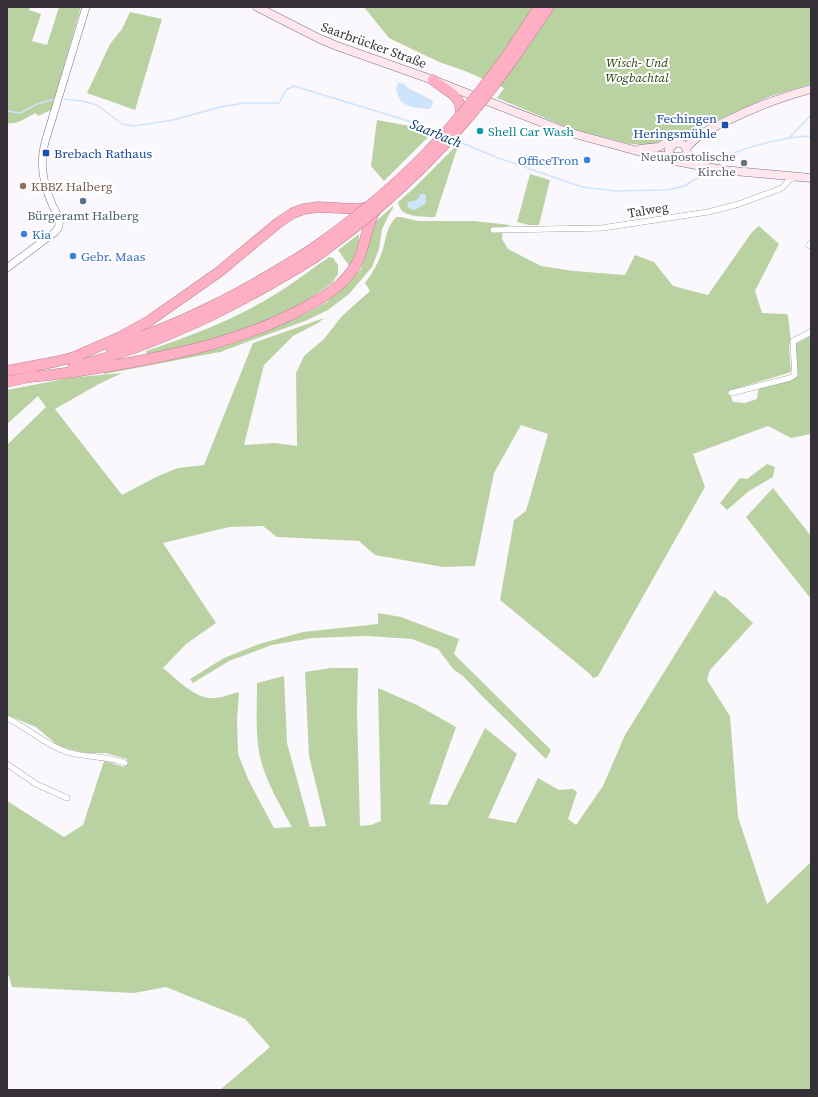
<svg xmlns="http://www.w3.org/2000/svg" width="818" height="1097" viewBox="0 0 818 1097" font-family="'Source Serif 4',serif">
	<rect width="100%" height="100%" fill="#fbf8fd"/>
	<g fill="#bad2a1">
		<path d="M7 7H30L29 10 41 14 32 41 47 45 59 7H81L51 110 38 116 36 113C27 117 18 125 7 123Z"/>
		<polygon points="364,7 811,7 811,84 771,96 717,120 667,137 656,143 649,145 630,144 569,128 497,98 504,88 465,71 439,62 389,38"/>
		<polygon points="130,12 162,19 135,110 87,93 110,44 122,29"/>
		<polygon points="377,120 410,126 431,134 384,181 371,166"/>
		<path d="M454 148 457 149 435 217C426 217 404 217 400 208 399 206 399 204 398 202L413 189Z"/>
		<polygon points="530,174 550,180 539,225 529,225 517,222"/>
		<polygon points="393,206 393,208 389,215 382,229 379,249 372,267 349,294 328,310 305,321 220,352 104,374 104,371 184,356 219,348 252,337 303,315 327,302 344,287 361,269 368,246 373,224"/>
		<path d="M396 217H401L418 221H474L510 225 503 228 502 239 508 249 541 266 574 271 625 275 635 255 654 262 673 286 708 295 752 232 759 226 779 244 755 291 762 313 785 314 788 315 791 342 789 345 791 372 729 391 733 402 745 403 757 399 759 385 796 377 795 344 811 336V434L791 438 768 426 693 454 705 487 598 676 593 678 590 674 500 600 514 520 526 511 548 434 521 425 494 473 475 566 443 567 375 555 359 541 277 537 263 526 229 527 163 543 216 623 186 644 163 668C177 679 196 700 214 698 222 698 231 694 239 692L237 719 238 754 249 781 274 828 292 827C280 805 266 782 260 757 255 733 257 708 257 683L284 676 287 743 310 827 326 826 309 756 305 672 331 668H358L357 711 360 826 371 825 381 821 378 688 417 705 456 727 429 804 447 805 485 728 517 754 488 818 516 823 538 778 559 790 573 789 577 792 568 819 576 825 603 786 625 735 715 590 719 595 726 598 753 623 710 670 707 680 730 716 738 817 767 904 811 862V1090H220L270 1047 245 1019 166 987 134 993 12 987 9 976H7V801L64 837 83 825 104 761 124 767 127 759 106 753H86L68 749 56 744 36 727 7 715V445L46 407 38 396 7 424V390L69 378 122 373 97 385 55 409 122 495 156 477 178 468 204 465 253 343 324 318 318 323 293 336 264 365 244 445 275 443 297 446 296 373 304 356 324 339 342 316 370 291 365 283C373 272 379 262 383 249 386 237 387 227 396 217Z"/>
		<polygon points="359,234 359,249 350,267 338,250"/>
		<path d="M329 257 333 258 338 265V274L332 283 295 309 243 330 193 345 147 355 146 351C190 336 234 320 274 295 293 284 311 269 329 257Z"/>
		<polygon points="767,464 775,467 773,477 749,491 727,510 720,503 740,478 747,479"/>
		<polygon points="773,488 811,536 811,599 746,517"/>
		<polygon points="378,613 401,617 459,639 454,654 551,750 546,759 482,696 463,676 454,670 438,649 412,639 366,636 312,638 272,645 229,661 193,683 190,679 224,658 259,644 303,632 378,624"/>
	</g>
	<g fill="#cee3fc">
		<path d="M398 83H400L404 84 408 88 432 100 433 104 429 109H427C414 107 402 108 397 93 396 89 396 87 398 83Z"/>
		<polygon points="421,194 424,194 426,195 426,203 415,210 410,209 407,206 408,202 417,200"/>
	</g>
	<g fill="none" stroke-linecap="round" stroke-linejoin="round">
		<g stroke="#cee3fc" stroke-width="1.5">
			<polyline points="64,99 82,101 97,105 122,124 134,126 173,120 220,107 245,103 279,103 286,90 294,86 412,122 440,134"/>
			<polyline points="7,111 20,113 37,104 55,99"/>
			<polyline points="789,138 811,115"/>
			<polyline points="455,140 493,156 582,187 616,191 667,190 684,186 711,170"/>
			<path d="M716 166C720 162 724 158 730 155 747 146 791 136 811 136"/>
		</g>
		<defs>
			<g id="minor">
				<polyline points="493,230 602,228 708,212 739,204 777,190 783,187 789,180 796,177"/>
				<polyline points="811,243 809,245 811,246"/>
				<polyline points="731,393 790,378 795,375 793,341 811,332"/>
				<path d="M7 718C28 728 45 745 67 752 87 758 105 755 125 763"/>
				<polyline points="7,764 36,784 67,798"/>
			</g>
			<path id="tertiary" d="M7 268 55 232C58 229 60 226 59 221 59 215 54 209 52 204 43 184 39 161 46 139L86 7"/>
			<g id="secondary">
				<polyline points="257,7 320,39 337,46 433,80 564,131 652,155 678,157 682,157 686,154"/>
				<path d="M686 148C699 133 715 126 733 118 759 105 782 97 811 89"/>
				<polyline points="640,149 658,147 674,139 700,131"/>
				<path d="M669 156V149L675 143C681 142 687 145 687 153"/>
				<polyline points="675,161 723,170 811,178"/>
			</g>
			<g id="motorway">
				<polyline points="508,54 539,7"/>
				<polyline points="514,58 549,7"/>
				<path d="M433 80C449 93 462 94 461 117"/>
				<path d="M110 347C181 326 247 290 309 251"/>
				<polyline points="74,357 120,337 149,321 219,272 278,223 293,213 304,209 318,207 358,209 364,208 370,206"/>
				<path d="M73 367C160 345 238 305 314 258"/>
				<polyline points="7,371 54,362 79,356"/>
				<path d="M30 377C63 374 95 369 128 363 187 352 244 339 298 311 317 301 338 290 351 272 367 252 364 226 377 208"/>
				<polyline points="7,382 34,376"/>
			</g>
		</defs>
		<use href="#minor" stroke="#7f7488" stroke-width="6"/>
		<use href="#tertiary" stroke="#7f7488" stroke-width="8"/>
		<use href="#secondary" stroke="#7f7488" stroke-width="9"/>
		<use href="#motorway" stroke="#b88392" stroke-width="11"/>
		<use href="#minor" stroke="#fff" stroke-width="5.5"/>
		<use href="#tertiary" stroke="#fff" stroke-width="7"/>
		<use href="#secondary" stroke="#ffe7ed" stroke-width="8"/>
		<use href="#motorway" stroke="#feafc3" stroke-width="10"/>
		<defs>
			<g id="motorway-bridge">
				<path d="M309 251C341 229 372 205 400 179 440 143 477 97 508 54"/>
				<path d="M314 258C392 203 460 136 514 58"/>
			</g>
		</defs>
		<use href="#motorway-bridge" stroke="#b88392" stroke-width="11" stroke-linecap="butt"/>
		<use href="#motorway-bridge" stroke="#feafc3" stroke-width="10"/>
	</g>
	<g fill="#1a4fb4" stroke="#fff" stroke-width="1.5">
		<rect x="721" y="121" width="8" height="8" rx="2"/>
		<rect x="42" y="149" width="8" height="8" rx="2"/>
	</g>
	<circle fill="#0f9aa8" stroke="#fff" stroke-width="1.5" cx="480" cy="131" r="4"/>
	<g fill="#3f7fe0" stroke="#fff" stroke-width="1.5">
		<circle cx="587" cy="160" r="4"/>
		<circle cx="24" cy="234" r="4"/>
		<circle cx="73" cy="256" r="4"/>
	</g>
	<circle fill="#6b7280" stroke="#fff" stroke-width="1.5" cx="744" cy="163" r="4"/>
	<circle fill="#8d6e63" stroke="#fff" stroke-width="1.5" cx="23" cy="186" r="4"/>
	<circle fill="#5c6f8a" stroke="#fff" stroke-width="1.5" cx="83" cy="201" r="4"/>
	<g text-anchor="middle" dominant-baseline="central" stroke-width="4" stroke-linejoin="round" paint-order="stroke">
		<g font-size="13" fill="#353038" stroke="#fff">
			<text transform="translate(374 45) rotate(20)">Saarbrücker Straße</text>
			<text transform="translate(648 210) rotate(-9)">Talweg</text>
		</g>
		<g font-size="13" font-style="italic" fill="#2c410c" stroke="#fff">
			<text x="637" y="62">Wisch- Und<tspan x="637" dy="15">Wogbachtal</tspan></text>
		</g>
		<g font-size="13" fill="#164399" stroke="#fff" text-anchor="end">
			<text x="717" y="118">Fechingen<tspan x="717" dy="15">Heringsmühle</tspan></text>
			<text x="54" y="153" text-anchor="start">Brebach Rathaus</text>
		</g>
		<g font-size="13" fill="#0d838f" stroke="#fff" text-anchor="start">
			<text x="488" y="131">Shell Car Wash</text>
		</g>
		<g font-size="13" fill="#5b616d" stroke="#fff" text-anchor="end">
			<text x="736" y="156">Neuapostolische<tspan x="736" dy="15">Kirche</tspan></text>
		</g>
		<g font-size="13" fill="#366cbe" stroke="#fff" text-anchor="start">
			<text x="579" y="160" text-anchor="end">OfficeTron</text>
			<text x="32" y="234">Kia</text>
			<text x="81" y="256">Gebr. Maas</text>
		</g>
		<g font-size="13" fill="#785e54" stroke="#fff" text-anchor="start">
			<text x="31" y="186">KBBZ Halberg</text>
		</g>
		<g font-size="13" fill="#4e5e75" stroke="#fff">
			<text x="83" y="215">Bürgeramt Halberg</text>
		</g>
		<g font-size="14" font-style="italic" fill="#00386d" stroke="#fff">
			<text transform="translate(436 133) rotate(22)">Saarbach</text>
		</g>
	</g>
	<rect width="818" height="1097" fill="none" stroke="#353038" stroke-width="16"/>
</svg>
